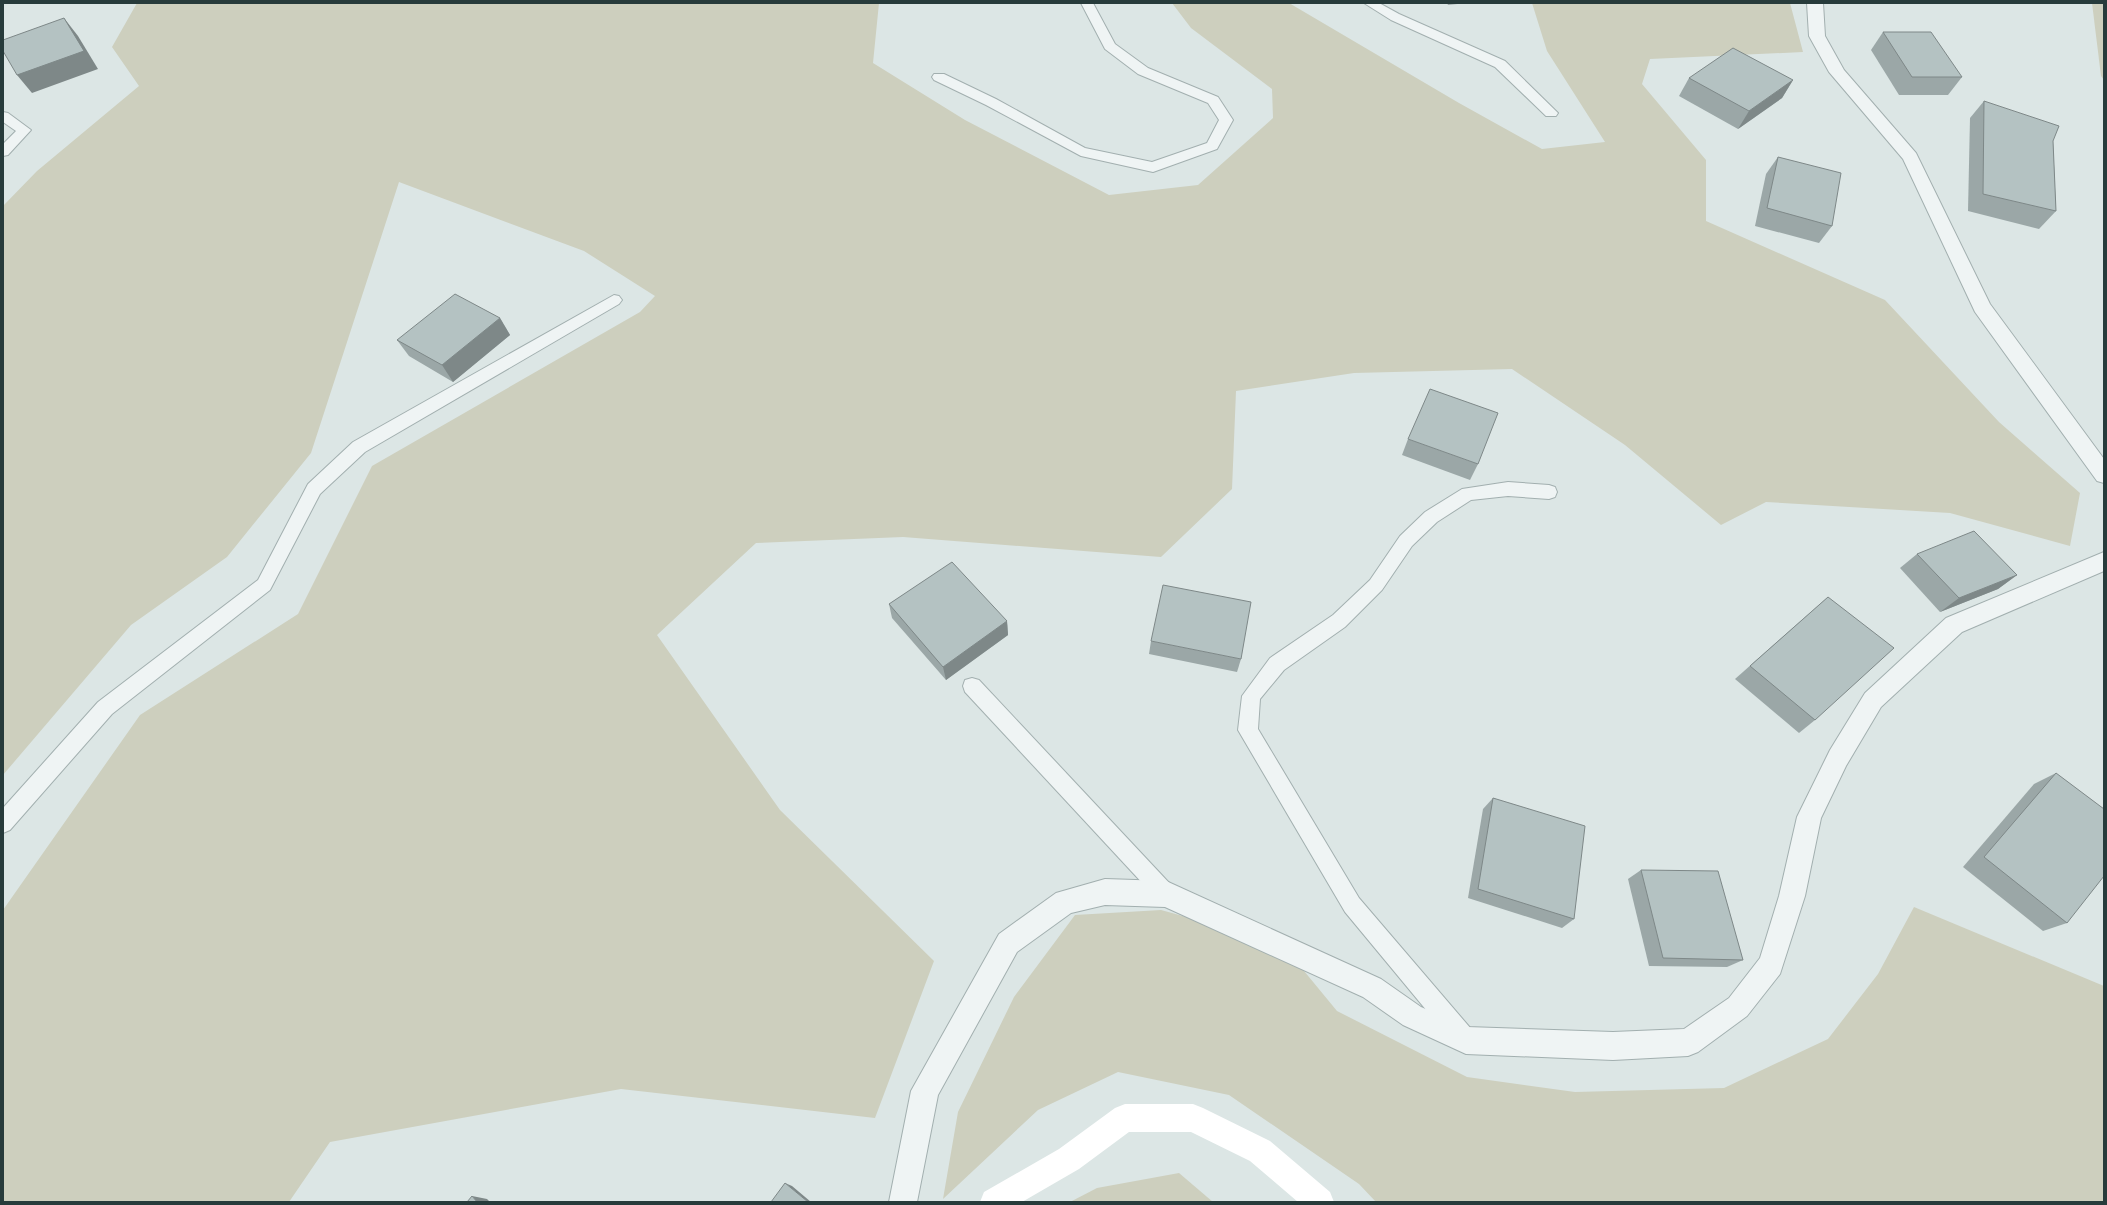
<svg xmlns="http://www.w3.org/2000/svg" width="2107" height="1205" viewBox="0 0 2107 1205" font-family="'Source Sans 3',sans-serif">
<rect width="100%" height="100%" fill="#dce6e5"/>
<g fill="#cdcfbe">
<polygon points="137,3 879,3 873,63 965,120 1109,195 1198,185 1273,118 1272,89 1191,28 1172,3 1289,3 1459,103 1542,149 1605,142 1547,51 1532,3 1790,3 1803,52 1650,59 1642,84 1706,160 1706,221 1885,300 1999,422 2080,493 2070,546 1950,513 1766,502 1721,525 1625,445 1512,369 1354,373 1236,391 1232,489 1161,557 903,537 756,543 657,635 780,810 934,961 875,1118 621,1089 330,1142 289,1202 3,1202 3,910 140,715 298,614 372,466 640,312 655,296 584,251 399,182 311,453 227,557 131,625 3,775 3,206 37,171 139,86 112,47"/>
<polygon points="2092,3 2104,3 2104,80 2101,76"/>
<polygon points="1914,907 2104,986 2104,1202 1376,1202 1359,1184 1229,1095 1118,1072 1038,1110 943,1199 958,1112 1014,997 1075,915 1161,910 1281,943 1337,1011 1467,1077 1575,1092 1724,1088 1828,1039 1878,974"/>
<polygon points="1179,1173 1213,1202 1070,1202 1097,1188"/>
</g>
<g fill="none" stroke-linecap="round" stroke-linejoin="round">
<defs>
<g id="lane">
<polygon points="1081,3 1093,3 1115,44 1148,68 1218,97 1233,120 1217,149 1153,172 1081,156 986,105 934,80 932,77 934,74 944,74 996,99 1085,148 1152,162 1207,143 1219,120 1208,103 1138,74 1105,49"/>
<polygon points="1364,3 1379,3 1399,14 1505,61 1558,113 1556,116 1546,116 1495,67 1391,20"/>
<polygon points="3,112 8,113 31,130 8,155 3,156 3,144 16,131 3,122"/>
<polygon points="614,295 619,296 622,300 619,304 365,452 320,494 270,590 112,714 10,830 3,833 3,808 98,702 258,580 308,484 353,442"/>
<polygon points="1508,482 1549,485 1555,487 1557,492 1555,497 1549,499 1508,496 1471,500 1437,522 1412,546 1382,590 1345,627 1284,670 1260,699 1258,729 1359,898 1472,1030 1475,1038 1472,1046 1464,1049 1456,1046 1345,912 1238,730 1242,696 1270,658 1333,615 1370,580 1400,536 1425,512 1462,489"/>
<polygon points="972,678 979,680 1173,887 1176,894 1173,901 1166,904 1159,901 965,692 963,686 965,680"/>
</g>
<g id="street">
<polygon points="1807,3 1823,3 1825,36 1844,70 1916,153 1990,304 2104,459 2104,483 2097,481 1975,312 1903,159 1829,72 1809,36"/>
<polygon points="2104,552 2104,571 1962,632 1881,707 1846,766 1821,818 1805,896 1780,974 1747,1016 1698,1052 1688,1056 1613,1060 1466,1054 1403,1025 1363,997 1165,907 1105,905 1071,913 1017,952 938,1095 917,1202 889,1202 911,1091 999,934 1056,893 1105,879 1166,881 1381,979 1421,1007 1467,1027 1613,1032 1684,1029 1729,998 1760,958 1779,896 1797,817 1830,750 1865,693 1946,618"/>
</g>
</defs>
<use href="#lane" stroke="#a2afaf" stroke-width="2"/>
<use href="#street" stroke="#a2afaf" stroke-width="2"/>
<use href="#lane" fill="#eff4f4" fill-rule="evenodd"/>
<use href="#street" fill="#eff4f4" fill-rule="evenodd"/>
<polygon fill="#fff" fill-rule="evenodd" points="1125,1104 1193,1104 1203,1108 1270,1141 1330,1192 1334,1202 1298,1202 1250,1161 1191,1132 1129,1132 1079,1169 1022,1202 980,1202 984,1192 1059,1149 1115,1108"/>
</g>
<g fill="#9ba7a7">
<polygon points="1447,3 1467,3 1448,5"/>
<polygon points="1883,32 1962,77 1948,95 1899,95 1871,50"/>
<polygon points="1689,78 1793,80 1782,98 1738,129 1679,96"/>
<polygon points="1984,101 2053,141 2056,211 2039,229 1968,211 1970,118"/>
<polygon points="1778,157 1832,226 1819,243 1755,226 1766,174"/>
<polygon points="500,318 510,335 453,382 409,356 397,340"/>
<polygon points="1408,439 1478,464 1470,480 1402,455"/>
<polygon points="1917,554 2017,575 1998,589 1940,612 1900,568"/>
<polygon points="1828,597 1815,720 1799,733 1735,679"/>
<polygon points="889,604 1007,621 1008,635 946,680 892,618"/>
<polygon points="1151,641 1241,659 1237,672 1149,654"/>
<polygon points="2056,773 2067,923 2043,931 1963,867 2034,784"/>
<polygon points="1493,798 1574,919 1562,928 1468,898 1483,809"/>
<polygon points="1641,870 1743,960 1727,967 1649,966 1628,879"/>
</g>
<g fill="#7e8888">
<polygon points="64,18 78,36 98,69 32,93 17,75"/>
<polygon points="1793,80 1782,98 1738,129 1749,111"/>
<polygon points="500,318 510,335 453,382 442,365"/>
<polygon points="2017,575 1998,589 1940,612 1959,598"/>
<polygon points="1007,621 1008,635 946,680 943,667"/>
<polygon points="785,1183 792,1186 811,1202 808,1202"/>
<polygon points="472,1196 487,1199 490,1202 477,1202"/>
</g>
<g fill="#b4c2c2" stroke="#7e8888">
<polygon points="64,18 84,51 17,75 3,51 3,40"/>
<polygon points="1883,32 1931,32 1962,77 1912,77"/>
<polygon points="1733,48 1793,80 1749,111 1689,78"/>
<polygon points="1984,101 2059,126 2053,141 2056,211 1983,194"/>
<polygon points="1778,157 1841,173 1832,226 1767,208"/>
<polygon points="455,294 500,318 442,365 397,340"/>
<polygon points="1430,389 1498,413 1478,464 1408,439"/>
<polygon points="1974,531 2017,575 1959,598 1917,554"/>
<polygon points="952,562 1007,621 943,667 889,604"/>
<polygon points="1163,585 1251,602 1241,659 1151,641"/>
<polygon points="1828,597 1894,648 1815,720 1750,666"/>
<polygon points="2056,773 2104,809 2104,876 2067,923 1984,857"/>
<polygon points="1493,798 1585,826 1574,919 1478,889"/>
<polygon points="1641,870 1718,871 1743,960 1663,958"/>
<polygon points="785,1183 808,1202 771,1202"/>
<polygon points="472,1196 477,1202 467,1202"/>
</g>
<rect width="2107" height="1205" fill="none" stroke="#273b3b" stroke-width="8"/>
</svg>
